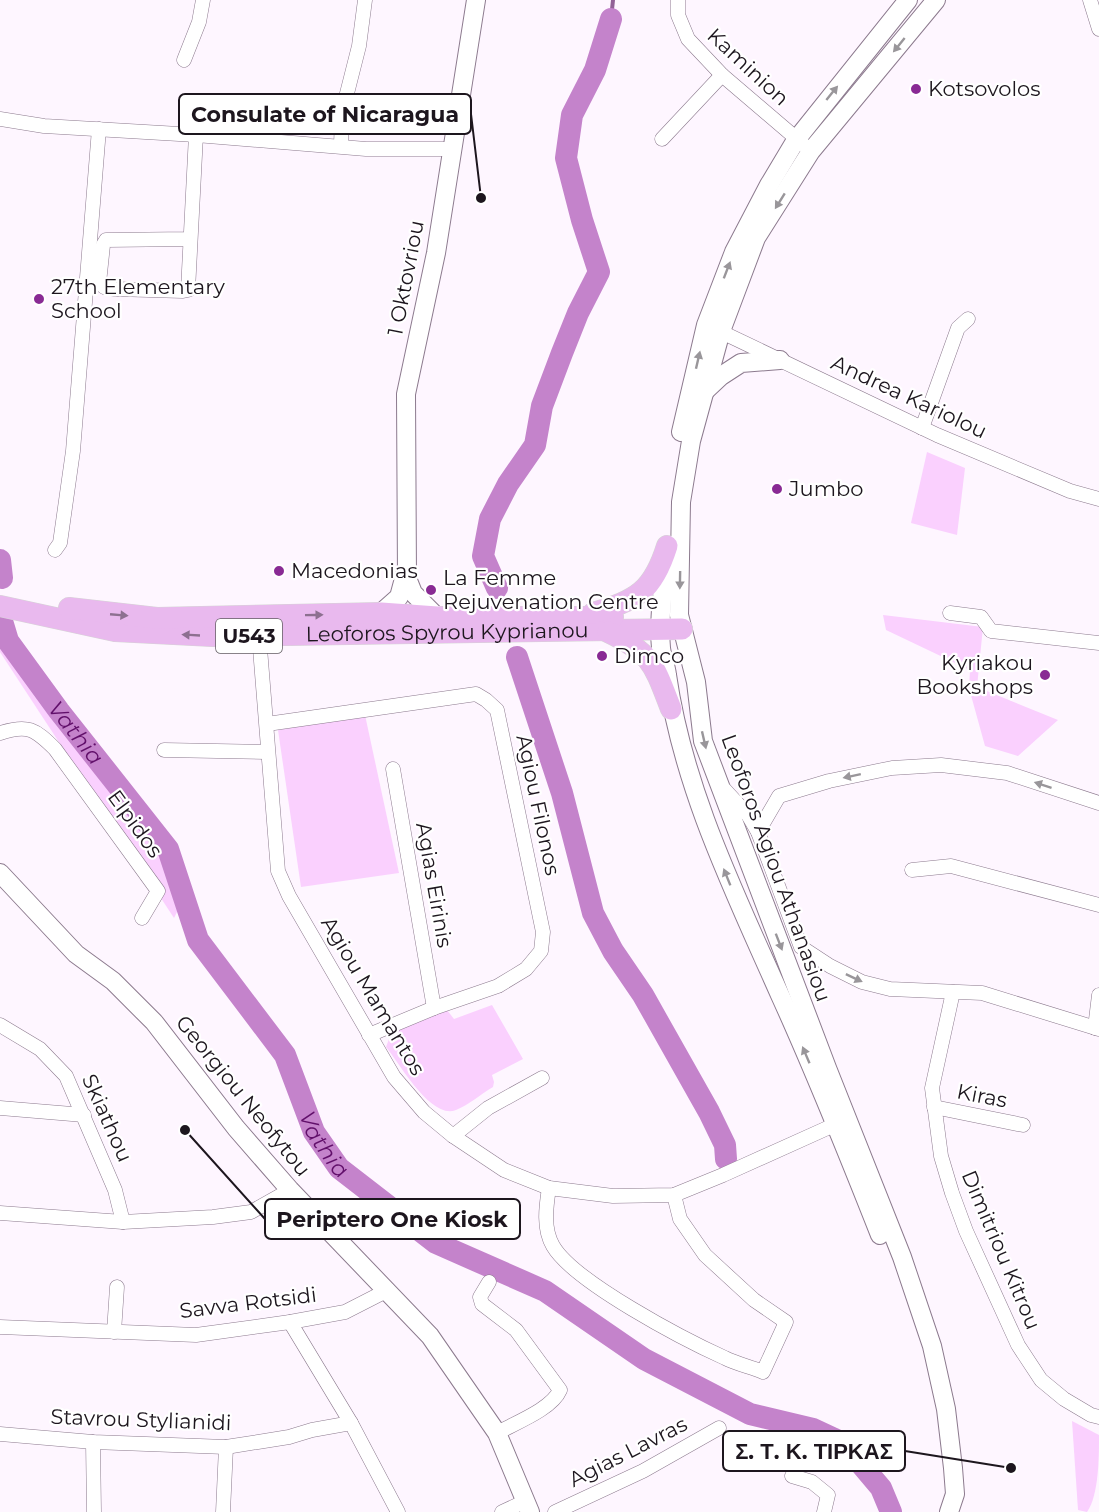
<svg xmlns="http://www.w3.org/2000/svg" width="1099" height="1512" viewBox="0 0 1099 1512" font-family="Montserrat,sans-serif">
<rect width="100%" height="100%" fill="#fef6ff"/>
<g fill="#fad0fe">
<polygon points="927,452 965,468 957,535 911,523"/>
<polygon points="883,615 983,627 977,687 1058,720 1018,756 985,746 969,688 970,670 886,630"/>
<polygon points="0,629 162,851 181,904 174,918 0,652"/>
<polygon points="365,715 399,873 301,887 278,730"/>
<path d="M492,1005L523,1059L492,1075L494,1082L493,1087C481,1094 469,1105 456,1110C431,1120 400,1064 386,1047L392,1031L447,1010L454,1019Z"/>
<path d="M1072,1421L1099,1435C1099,1456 1099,1495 1087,1512L1078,1510Z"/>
</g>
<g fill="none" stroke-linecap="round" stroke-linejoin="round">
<polyline stroke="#926297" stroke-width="4" points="611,19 613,0"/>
<g stroke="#c483cb" stroke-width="22">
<polyline points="0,560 2,578"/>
<polyline points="497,588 483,556 490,519 508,484 535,445 542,406 562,353 578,313 599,272 582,220 566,158 572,115 595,70 611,19"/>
<path id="s1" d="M2,621L8,641L59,711L168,849L198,940L285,1055L314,1132L339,1168L436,1243L545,1291L644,1359L750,1414L813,1429L843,1443L881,1488L891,1512"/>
<polyline points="517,657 562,793 593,913 613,951 643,995 709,1112 725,1145 726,1159"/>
</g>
<defs>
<g id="street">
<polyline points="678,0 678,15 688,39 722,75 811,151"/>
<polyline points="1090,0 1099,29"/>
<polyline points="184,60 199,22 203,0"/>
<polyline points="0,119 44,126 196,135 366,149 452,149"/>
<polyline points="662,139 722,75"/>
<polyline points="341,146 342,113 359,46 365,0"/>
<polyline points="189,239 106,240 103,245 99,283 104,287 115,289 183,291 188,290 196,135"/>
<polyline points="713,328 937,435 1070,491 1099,499"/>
<polyline points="922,428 958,328 968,319"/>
<polyline points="55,550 60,543 73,451 99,129"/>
<polyline points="950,613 981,617 991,631 1099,643"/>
<polyline points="259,636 278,871 289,896 394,1077 424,1112 453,1136 504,1170 549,1188 613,1196 674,1195 723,1175 843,1121"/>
<polyline points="267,724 476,694 486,700 497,710 543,932 541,951 526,969 498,986 434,1008 369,1035"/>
<path d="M0,733C28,724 35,729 55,749L158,891L142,918"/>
<polyline points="164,750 267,752"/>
<polyline points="393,769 434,1008"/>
<polyline points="725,790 748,815 758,832 801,947 830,966 862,982 890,989 982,993 1099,1029"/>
<polyline points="758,832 779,796 829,781 892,768 941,765 1007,773 1099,803"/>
<polyline points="912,870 951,866 1099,905"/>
<polyline points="953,992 932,1088 941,1156 952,1193 966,1231 1018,1345 1041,1380 1064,1399 1091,1415 1099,1417"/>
<polyline points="0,1025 40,1049 66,1076 115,1190 123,1222"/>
<polyline points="1095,1028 1099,995"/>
<polyline points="934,1107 1023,1125"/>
<polyline points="0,1108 84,1115"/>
<polyline points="453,1136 488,1108 542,1078"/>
<path d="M549,1188C546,1207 543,1229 553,1246C574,1282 685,1340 725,1358C737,1364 751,1367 763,1372L786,1322L754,1300L705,1255L680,1219L674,1195"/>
<polyline points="0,1213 123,1222 213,1217 251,1212 290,1190"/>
<path d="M489,1282L480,1297L482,1304L516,1330L560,1390C552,1409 515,1423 497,1433"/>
<polyline points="290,1322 351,1423 398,1512"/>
<polyline points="0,1327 196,1335 290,1322 345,1312 388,1290"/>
<polyline points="114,1332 117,1287"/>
<polyline points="0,1434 93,1442 226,1447 289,1437 312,1430 351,1423"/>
<polyline points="93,1442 94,1512"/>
<polyline points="792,1476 812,1482 828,1495 824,1512"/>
<polyline points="223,1512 226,1447"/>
<polyline points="502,1512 526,1501"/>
<polyline points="555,1512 643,1471 719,1428"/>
</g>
<g id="secondary">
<polyline points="936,0 811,151 756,238 721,331 691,441 681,502 679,615 696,682 703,741 827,1068 902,1257 932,1346 946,1409 953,1468 955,1494 949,1512"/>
<polyline points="705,391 721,376 741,363 780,360"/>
<polyline points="681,432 706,325 734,252 769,185 796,140 908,0"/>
<path d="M666,557C664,587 658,618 661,648C662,657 666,666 667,675C683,788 734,891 780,995C816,1074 848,1154 880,1235"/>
<polyline points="381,613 399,597 406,571"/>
<polyline points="437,617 413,593 407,578 406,394 436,253 476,0"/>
<polyline points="0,873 76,954 113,981 154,1022 236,1128 290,1190 430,1336 497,1433 530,1512"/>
</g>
<g id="primary">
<path id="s2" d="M0,606L115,631L213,636L682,629"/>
<polyline points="69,608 157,618 381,613 437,617 613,617"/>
<path d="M593,613C637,600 653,591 667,546"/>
<path d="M608,632C652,653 654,665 671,709"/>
</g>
</defs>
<use href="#street" stroke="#8c7a8e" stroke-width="15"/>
<use href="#secondary" stroke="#8c7a8e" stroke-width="20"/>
<use href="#primary" stroke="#d6d5d6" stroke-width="22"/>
<use href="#street" stroke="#fff" stroke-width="14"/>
<use href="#secondary" stroke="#fff" stroke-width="18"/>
<use href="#primary" stroke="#e9b9ee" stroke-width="21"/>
</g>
<defs><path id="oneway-solid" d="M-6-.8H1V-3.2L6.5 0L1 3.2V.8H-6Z" transform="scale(1.5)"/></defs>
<g fill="#99969a">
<use href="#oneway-solid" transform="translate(899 45) rotate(129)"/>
<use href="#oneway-solid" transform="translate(832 93) rotate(-51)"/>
<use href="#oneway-solid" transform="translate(780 201) rotate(122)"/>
<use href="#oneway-solid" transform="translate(727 270) rotate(-69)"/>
<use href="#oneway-solid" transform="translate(698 360) rotate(-77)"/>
<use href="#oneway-solid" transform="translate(680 580) rotate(91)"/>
<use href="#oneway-solid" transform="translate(704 740) rotate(77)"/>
<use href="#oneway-solid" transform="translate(852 776) rotate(168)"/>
<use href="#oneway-solid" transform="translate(1043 785) rotate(-162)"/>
<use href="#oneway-solid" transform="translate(727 877) rotate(-112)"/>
<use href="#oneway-solid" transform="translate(779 942) rotate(69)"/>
<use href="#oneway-solid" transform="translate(854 978) rotate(25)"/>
<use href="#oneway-solid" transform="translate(806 1055) rotate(-113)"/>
</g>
<g fill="#8d7090">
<use href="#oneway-solid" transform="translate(119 615) rotate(5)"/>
<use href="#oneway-solid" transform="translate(314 615) rotate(-1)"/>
<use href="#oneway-solid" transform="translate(191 635) rotate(-177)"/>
</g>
<g fill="#892a94" stroke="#fff" stroke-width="2">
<circle cx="916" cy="89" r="6"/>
<circle cx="39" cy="299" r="6"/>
<circle cx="777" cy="489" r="6"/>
<circle cx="279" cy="571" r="6"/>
<circle cx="431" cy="590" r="6"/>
<circle cx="602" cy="656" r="6"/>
<circle cx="1045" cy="675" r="6"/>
</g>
<g text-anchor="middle" stroke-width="4.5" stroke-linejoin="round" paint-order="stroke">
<rect fill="#fff" stroke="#615c62" stroke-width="1.5" x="216" y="619" width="66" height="34" rx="4.5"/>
<g font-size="20" font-weight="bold" fill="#1d161e">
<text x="249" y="643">U543</text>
</g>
<g font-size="21" fill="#1d161e" stroke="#fff">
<text transform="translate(748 67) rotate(43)" y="7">Kaminion</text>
<text transform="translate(406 278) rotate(-79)" y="7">1 Oktovriou</text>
<text transform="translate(909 397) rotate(25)" y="7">Andrea Kariolou</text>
<text dy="7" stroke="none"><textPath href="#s2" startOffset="450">Leoforos Spyrou Kyprianou</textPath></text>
<text transform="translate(538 805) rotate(78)" y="7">Agiou Filonos</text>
<text transform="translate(135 824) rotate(54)" y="7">Elpidos</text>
<text transform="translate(776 868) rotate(70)" y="7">Leoforos Agiou Athanasiou</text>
<text transform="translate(434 885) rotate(80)" y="7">Agias Eirinis</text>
<text transform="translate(373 996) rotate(59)" y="7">Agiou Mamantos</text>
<text transform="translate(243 1096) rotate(51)" y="7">Georgiou Neofytou</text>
<text transform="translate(982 1096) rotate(11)" y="7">Kiras</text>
<text transform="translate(107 1118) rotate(66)" y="7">Skiathou</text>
<text transform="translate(1001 1250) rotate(67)" y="7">Dimitriou Kitrou</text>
<text transform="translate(248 1303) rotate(-7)" y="7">Savva Rotsidi</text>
<text transform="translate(141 1420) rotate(2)" y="7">Stavrou Stylianidi</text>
<text transform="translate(628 1452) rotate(-27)" y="7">Agias Lavras</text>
</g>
<g font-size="21" fill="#1d161e" stroke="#fff" text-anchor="start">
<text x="928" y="96">Kotsovolos</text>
<text x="51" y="294">27th Elementary<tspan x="51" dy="24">School</tspan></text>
<text x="789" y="496">Jumbo</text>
<text x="291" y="578">Macedonias</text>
<text x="443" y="585">La Femme<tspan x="443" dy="24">Rejuvenation Centre</tspan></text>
<text x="614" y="663">Dimco</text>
<text x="1033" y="670" text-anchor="end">Kyriakou<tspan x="1033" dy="24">Bookshops</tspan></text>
</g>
<g font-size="22" font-style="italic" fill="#610f6a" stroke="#fff">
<text dy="8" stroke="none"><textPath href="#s1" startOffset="135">Vathia</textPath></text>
<text dy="8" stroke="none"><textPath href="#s1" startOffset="621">Vathia</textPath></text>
</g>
</g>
<path fill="none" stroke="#1d161e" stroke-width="2" d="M481 198L471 114M185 1130L265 1219M1011 1468L905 1451"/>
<g fill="#1d161e" stroke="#fff" stroke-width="2">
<circle cx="481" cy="198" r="6"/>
<circle cx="185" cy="1130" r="6"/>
<circle cx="1011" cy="1468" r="6"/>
</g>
<g fill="#fff" stroke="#1d161e" stroke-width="2">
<rect x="179" y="94" width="292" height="40" rx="6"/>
<rect x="265" y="1199" width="255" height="40" rx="6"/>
<rect x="723" y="1431" width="182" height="40" rx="6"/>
</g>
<g font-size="22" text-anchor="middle" font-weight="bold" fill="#1d161e">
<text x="325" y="122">Consulate of Nicaragua</text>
<text x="392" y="1227">Periptero One Kiosk</text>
<text x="814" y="1459">Σ. Τ. Κ. ΤΙΡΚΑΣ</text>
</g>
</svg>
